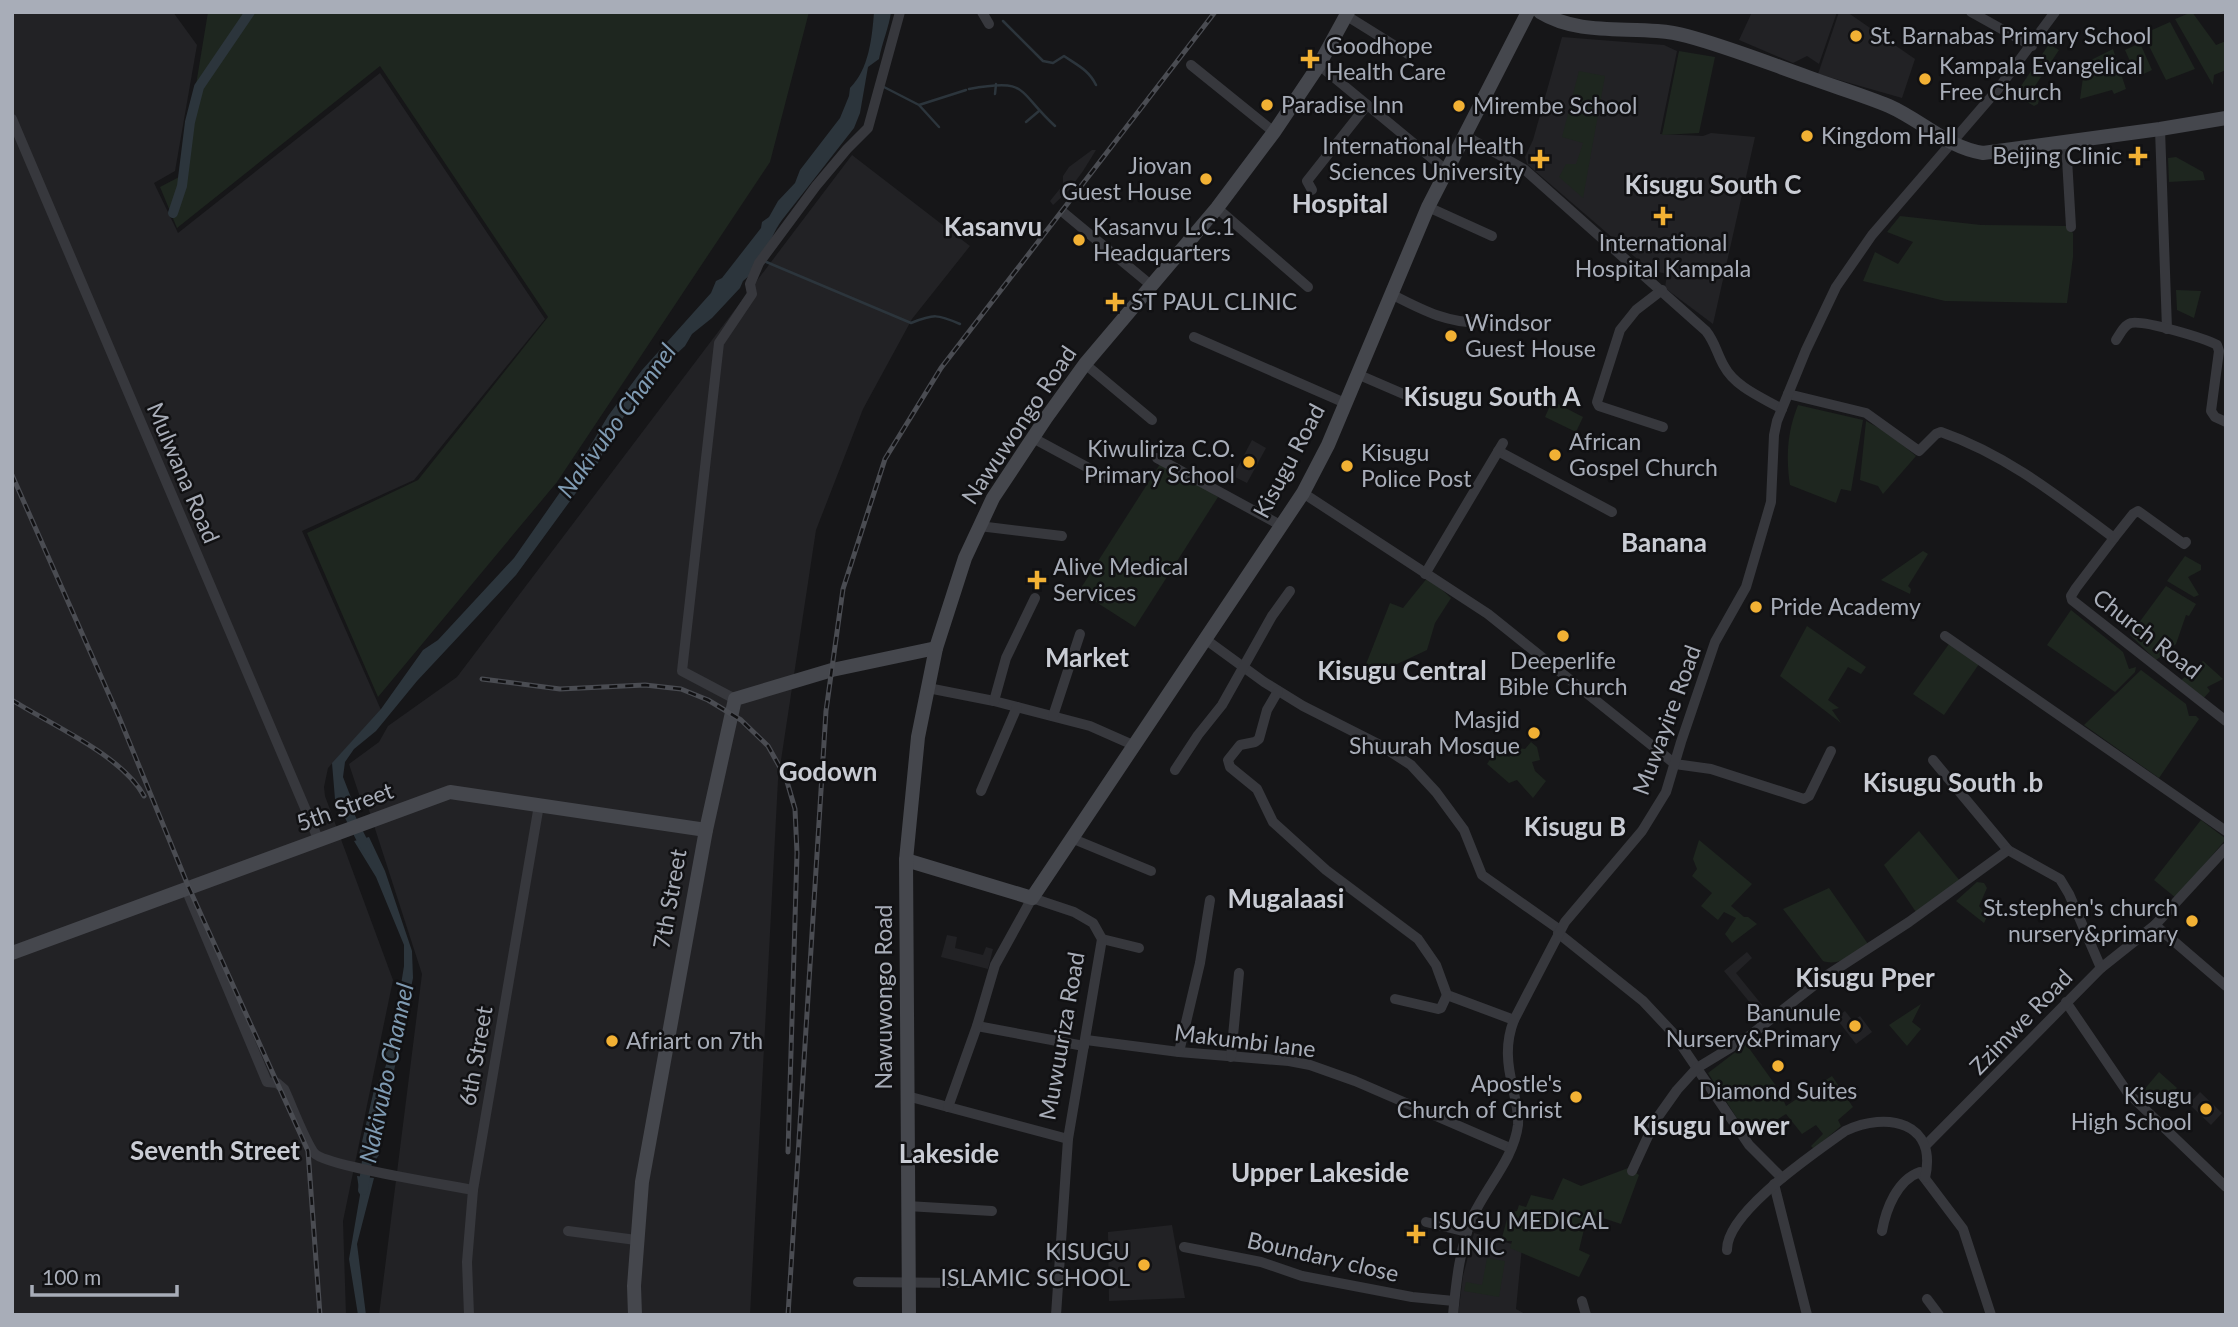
<svg xmlns="http://www.w3.org/2000/svg" width="2238" height="1327" viewBox="0 0 2238 1327" font-family="Lato,sans-serif">
<rect width="100%" height="100%" fill="#161618"/>
<g fill="#222225">
<polygon points="12,12 173,12 197,45 175,171 154,183 178,233 380,73 545,319 414,480 302,531 381,710 328,768 324,787 325,796 393,980 343,1221 346,1315 12,1315"/>
<polygon points="1752,12 1837,12 1819,64 1807,56 1793,63 1739,40"/>
<polygon points="1839,12 1847,12 1915,59 1902,98 1818,74"/>
<polygon points="1562,37 1664,45 1677,51 1660,134 1703,136 1711,133 1755,137 1713,324 1665,288 1667,274 1650,270 1527,164 1525,157 1533,140"/>
<polygon points="1092,150 1096,150 1083,171 1069,190 1053,205 1050,201 1063,185 1063,176 1069,167"/>
<polygon points="852,155 970,246 912,319 863,409 816,530 778,780 750,1315 379,1315 422,974 368,807 364,809 349,764 379,742 388,726 457,677"/>
<polygon points="1252,440 1266,448 1247,483 1233,476"/>
<polygon points="947,935 957,937 955,948 983,955 986,947 993,949 988,969 941,957"/>
<polygon points="1747,952 1752,958 1736,973 1762,1005 1756,1010 1724,971"/>
<polygon points="1845,1011 1853,1021 1860,1016 1872,1032 1856,1044 1836,1018"/>
<polygon points="2200,1092 2222,1113 2211,1125 2189,1104"/>
<polygon points="1172,1225 1185,1298 1109,1301 1108,1232"/>
<polygon points="1474,1233 1522,1247 1516,1309 1527,1315 1458,1315 1463,1276"/>
</g>
<g fill="#1e261f">
<polygon points="208,12 809,12 770,162 557,482 378,697 307,533 418,480 548,317 380,66 177,228 160,187 181,176"/>
<polygon points="2192,12 2216,45 2226,41 2226,70 2214,75 2213,85 2175,19"/>
<polygon points="2170,22 2195,69 2166,80 2143,34"/>
<polygon points="2140,43 2152,70 2137,77 2125,50"/>
<polygon points="2049,44 2059,50 2033,89 2040,95 2038,104 2034,106 2015,95"/>
<polygon points="2113,49 2126,89 2114,94 2112,90 2080,99 2085,63"/>
<polygon points="1679,51 1715,57 1699,133 1662,135"/>
<polygon points="1579,71 1605,76 1583,198 1559,177 1566,164 1576,164 1583,143 1562,137"/>
<polygon points="2176,157 2203,172 2205,180 2169,182 2168,158"/>
<polygon points="1900,216 1981,225 2066,226 2073,233 2073,257 2067,303 1945,301 1863,281 1875,252 1898,264 1913,242 1887,232"/>
<polygon points="2176,290 2201,291 2194,318 2177,310"/>
<polygon points="1552,401 1583,417 1576,432 1545,417"/>
<path d="M1798,405L1863,420L1851,491L1841,489L1836,503L1790,485C1786,456 1787,433 1798,405Z"/>
<polygon points="1866,421 1888,433 1916,456 1883,494 1878,486 1860,480"/>
<polygon points="1162,461 1218,497 1135,627 1079,591"/>
<polygon points="1923,551 1928,554 1908,586 1911,589 1910,594 1881,580"/>
<polygon points="2185,556 2201,565 2201,570 2188,577 2199,595 2194,597 2167,581"/>
<polygon points="1428,577 1451,598 1435,623 1427,650 1359,682 1390,603 1403,608"/>
<polygon points="2166,586 2196,604 2189,616 2186,615 2176,644 2168,650 2165,647 2160,651 2163,655 2156,660 2130,635"/>
<polygon points="2071,610 2123,652 2129,669 2136,667 2135,672 2115,692 2047,645"/>
<polygon points="1807,626 1866,667 1861,674 1848,667 1828,700 1839,708 1832,710 1841,723 1780,676"/>
<polygon points="1949,644 1979,664 1944,715 1913,694"/>
<polygon points="2203,661 2223,679 2207,687 2210,691 2202,700 2179,682"/>
<polygon points="2141,670 2186,704 2189,716 2196,716 2199,719 2159,778 2084,725"/>
<polygon points="1531,742 1537,747 1540,760 1532,762 1535,771 1546,781 1533,798 1517,780 1509,783 1487,764 1497,749 1509,757 1519,748 1525,749"/>
<polygon points="2201,820 2226,839 2176,898 2154,880"/>
<polygon points="1919,831 1960,881 1916,912 1884,865"/>
<polygon points="1699,840 1752,884 1731,906 1744,917 1748,917 1757,924 1732,943 1725,934 1736,918 1724,912 1718,920 1701,906 1712,893 1692,876 1697,869 1693,859"/>
<polygon points="1977,882 1984,883 1987,888 1979,906 1987,917 1984,923 1956,901"/>
<path d="M1829,888L1868,944C1854,953 1840,967 1823,961L1783,909Z"/>
<polygon points="1921,1004 1912,1022 1921,1029 1907,1046 1889,1025"/>
<polygon points="1746,1044 1779,1090 1786,1106 1832,1076 1853,1107 1838,1120 1841,1126 1814,1149 1811,1146 1823,1134 1816,1125 1802,1134 1786,1114 1749,1137 1708,1073"/>
<polygon points="2159,1072 2177,1088 2161,1107 2143,1091"/>
<polygon points="1628,1168 1639,1175 1621,1224 1588,1213 1579,1250 1590,1255 1579,1277 1510,1248 1512,1241 1501,1241 1509,1212 1517,1211 1519,1205 1526,1207 1531,1195 1553,1200 1563,1178 1581,1186"/>
<polygon points="1487,1258 1505,1261 1499,1297 1464,1291 1466,1282 1482,1285"/>
</g>
<g fill="#2c353c">
<path d="M874,12H891C889,27 882,43 879,59L868,67L860,113L854,128L782,220C774,231 771,241 765,251C758,262 754,261 750,275L743,281L740,288L712,318L692,334L685,346L656,373L653,382L625,414L612,439L604,449L600,460L516,575L417,681L376,731L354,749L345,762L343,777L357,813L342,817L335,799L332,763L381,709L423,650L438,640L514,558L577,468L608,416L642,370L711,293L716,281L722,278L761,228L762,222L769,217L778,201L795,183L800,170L840,118L849,96L850,88C869,69 872,38 874,12Z"/>
<polygon points="369,837 385,871 412,951 413,978 385,1115 377,1130 379,1155 374,1162 358,1159 374,1090 383,1075 388,1058 384,1058 395,1022 404,966 404,945 376,877 354,841"/>
<polygon points="357,1176 374,1178 357,1244 366,1315 358,1315 349,1259 360,1195"/>
</g>
<g fill="none" stroke-linecap="round" stroke-linejoin="round">
<g stroke="#2c353c" stroke-width="2.5">
<path d="M1003,21L1043,61L1053,63L1064,56C1077,65 1089,70 1096,85"/>
<polyline points="882,86 919,105 966,90"/>
<path d="M969,89C1029,78 1016,90 1055,126"/>
<polyline points="995,94 996,84"/>
<polyline points="919,105 939,127"/>
<polyline points="1026,122 1039,111"/>
<path d="M764,261L911,323C934,314 937,314 960,324"/>
</g>
<g stroke="#2c353c" stroke-width="10">
<polyline points="173,213 182,186 190,122 199,87 250,12"/>
<polyline points="344,805 367,850"/>
<polyline points="363,1190 369,1147"/>
</g>
<g stroke="#37383d" stroke-width="10">
<polyline points="982,12 989,24"/>
<polyline points="1971,12 2032,46"/>
<polyline points="1347,16 1408,54"/>
<polyline points="1191,65 1274,132"/>
<polyline points="1319,65 1446,170"/>
<polyline points="12,119 319,841"/>
<polyline points="2160,129 2167,329"/>
<path d="M1464,135L1524,169L1706,331C1715,342 1717,354 1724,366C1735,387 1763,398 1782,409"/>
<polyline points="2066,142 2071,227"/>
<polyline points="1312,190 1307,181 1367,105"/>
<polyline points="1428,207 1492,236"/>
<polyline points="1217,208 1308,287"/>
<polyline points="1064,213 1152,286"/>
<polyline points="1662,290 1636,310 1620,330 1597,402 1599,406 1663,427"/>
<path d="M1391,294C1422,310 1450,325 1486,322"/>
<polyline points="1194,337 1345,403"/>
<path d="M2116,340C2120,334 2124,325 2131,323C2144,320 2204,338 2217,345L2219,351L2211,411L2215,417L2226,422"/>
<polyline points="1085,364 1152,420"/>
<polyline points="1357,374 1408,396"/>
<path d="M1788,394L1866,413L1919,451L1936,434L1941,432C2007,455 2059,497 2114,538L2076,588L2071,596L2072,600L2226,721"/>
<polyline points="1033,438 1107,478"/>
<polyline points="1498,451 1612,512"/>
<polyline points="1157,458 1282,526"/>
<polyline points="1303,493 1488,614 1675,764 1711,769 1804,799 1809,796 1831,751"/>
<polyline points="979,526 1062,536"/>
<polyline points="2114,538 2133,514 2138,511 2184,544 2186,542"/>
<polyline points="1425,574 1503,443"/>
<polyline points="1945,636 2226,831"/>
<polyline points="1205,639 1264,682 1303,706 1380,745 1411,765 1436,792 1464,830 1482,875 1560,930"/>
<polyline points="928,688 994,701 1090,726 1133,745"/>
<polyline points="1278,691 1267,710 1259,739 1255,742 1240,745 1228,760 1230,767 1257,789 1273,822 1326,870 1418,939 1436,965 1447,995 1514,1020"/>
<polyline points="735,699 682,671 719,343 752,294 750,284 759,263 816,186 847,149 868,128 900,12"/>
<polyline points="994,701 1006,658 1035,598"/>
<polyline points="1053,716 1080,634"/>
<polyline points="1933,760 2008,850 2060,879 2069,894 2101,968"/>
<polyline points="1175,770 1198,735 1222,705 1272,616 1290,591"/>
<polyline points="981,791 1017,707"/>
<polyline points="1071,838 1151,871"/>
<path d="M186,889L267,1082L277,1083L284,1089C292,1106 304,1139 314,1153C325,1166 448,1185 473,1190"/>
<polyline points="2155,925 2226,986"/>
<polyline points="1558,933 1643,1001 1673,1033 1749,1145 1782,1178"/>
<polyline points="1102,939 1139,948"/>
<polyline points="1395,999 1438,1009 1441,1008 1447,995"/>
<polyline points="2066,1002 2128,1093 2226,1187"/>
<polyline points="977,1026 1084,1046"/>
<polyline points="1086,1040 1179,1052 1289,1061 1310,1065 1355,1081 1510,1148"/>
<polyline points="1179,1052 1200,963 1210,900"/>
<polyline points="1231,1057 1239,973"/>
<polyline points="907,1096 1068,1139"/>
<polyline points="948,1107 977,1026 995,965 1032,898 1074,912 1093,923 1102,939 1068,1139 1056,1315"/>
<polyline points="1926,1145 2101,968 2155,925 2226,848"/>
<polyline points="1632,1171 1655,1121 1677,1090 1697,1068 1748,1037 1826,976 1909,922 2008,850"/>
<polyline points="1774,1184 1807,1315"/>
<polyline points="907,1206 992,1211"/>
<polyline points="1426,1222 1467,1232"/>
<polyline points="568,1231 636,1240"/>
<path d="M1882,1231C1886,1209 1897,1180 1920,1172L1963,1229L1991,1315"/>
<polyline points="1184,1247 1261,1262 1302,1276 1412,1297 1454,1301"/>
<path d="M1727,1250C1726,1212 1815,1153 1845,1131C1887,1111 1938,1122 1925,1178"/>
<polyline points="858,1282 963,1283"/>
<polyline points="1927,1299 1939,1315"/>
<polyline points="1582,1301 1586,1315"/>
<polyline points="469,1315 467,1262 473,1190 539,805"/>
<path d="M1453,1315C1456,1283 1460,1245 1473,1216C1487,1186 1514,1158 1518,1125C1519,1112 1515,1100 1513,1088C1507,1064 1505,1043 1514,1020L1565,922L1642,831L1666,792L1681,742L1715,642L1746,587L1771,502L1774,435L1777,421L1806,350L1836,287L1872,235L1998,89L2055,12"/>
</g>
<g stroke="#45474d" stroke-width="14">
<path d="M1540,12C1584,39 1639,23 1687,36C1728,47 1768,63 1808,77C1835,87 1863,95 1889,106C1921,120 1948,148 1983,153L2160,129L2226,118"/>
<polyline points="906,860 1032,898 1303,493 1328,445 1428,207 1528,12"/>
<polyline points="12,953 450,792 706,830"/>
<polyline points="635,1315 634,1286 642,1182 706,830 735,699 832,670 936,648"/>
<polyline points="909,1315 906,860 918,737 936,648 965,558 993,498 1046,418 1085,364 1217,208 1274,132 1319,65 1348,12"/>
</g>
<defs>
<g id="rail">
<polyline points="12,475 119,717 189,888 308,1151 320,1315"/>
<polyline points="482,679 560,689 645,685 681,689 708,700 741,720 768,746 786,778 795,809 797,853 788,1152"/>
<path d="M12,700C51,725 122,755 144,796"/>
<polyline points="788,1315 826,711 843,589 885,459 941,368 1215,12"/>
</g>
</defs>
<use href="#rail" stroke="#4a4c52" stroke-width="5"/>
<use href="#rail" stroke="#111113" stroke-width="2.5" stroke-dasharray="8" stroke-linecap="butt"/>
</g>
<g fill="#f2b134" stroke="#111113" stroke-width="2.5">
<circle cx="1856" cy="36" r="7"/>
<path d="M1306.5 48.5h7v7h7v7h-7v7h-7v-7h-7v-7h7z"/>
<circle cx="1925" cy="79" r="7"/>
<circle cx="1267" cy="105" r="7"/>
<circle cx="1459" cy="106" r="7"/>
<circle cx="1807" cy="136" r="7"/>
<path d="M2134.5 145.5h7v7h7v7h-7v7h-7v-7h-7v-7h7z"/>
<path d="M1536.5 148.5h7v7h7v7h-7v7h-7v-7h-7v-7h7z"/>
<circle cx="1206" cy="179" r="7"/>
<path d="M1659.5 205.5h7v7h7v7h-7v7h-7v-7h-7v-7h7z"/>
<circle cx="1079" cy="240" r="7"/>
<path d="M1111.5 291.5h7v7h7v7h-7v7h-7v-7h-7v-7h7z"/>
<circle cx="1451" cy="336" r="7"/>
<circle cx="1555" cy="455" r="7"/>
<circle cx="1249" cy="462" r="7"/>
<circle cx="1347" cy="466" r="7"/>
<path d="M1033.5 569.5h7v7h7v7h-7v7h-7v-7h-7v-7h7z"/>
<circle cx="1756" cy="607" r="7"/>
<circle cx="1563" cy="636" r="7"/>
<circle cx="1534" cy="733" r="7"/>
<circle cx="2192" cy="921" r="7"/>
<circle cx="1855" cy="1026" r="7"/>
<circle cx="612" cy="1041" r="7"/>
<circle cx="1778" cy="1066" r="7"/>
<circle cx="1576" cy="1097" r="7"/>
<circle cx="2206" cy="1109" r="7"/>
<path d="M1412.5 1223.5h7v7h7v7h-7v7h-7v-7h-7v-7h7z"/>
<circle cx="1144" cy="1265" r="7"/>
</g>
<g text-anchor="middle" stroke-width="5" stroke-linejoin="round" paint-order="stroke">
<g font-size="23" fill="#a8adb8" stroke="#111113" text-anchor="start">
<text x="1870" y="44">St. Barnabas Primary School</text>
<text x="1326" y="54">Goodhope<tspan x="1326" dy="26">Health Care</tspan></text>
<text x="1939" y="74">Kampala Evangelical<tspan x="1939" dy="26">Free Church</tspan></text>
<text x="1281" y="113">Paradise Inn</text>
<text x="1473" y="114">Mirembe School</text>
<text x="1821" y="144">Kingdom Hall</text>
<text x="1524" y="154" text-anchor="end">International Health<tspan x="1524" dy="26">Sciences University</tspan></text>
<text x="2122" y="164" text-anchor="end">Beijing Clinic</text>
<text x="1192" y="174" text-anchor="end">Jiovan<tspan x="1192" dy="26">Guest House</tspan></text>
<text x="1093" y="235">Kasanvu L.C.1<tspan x="1093" dy="26">Headquarters</tspan></text>
<text x="1663" y="251" text-anchor="middle">International<tspan x="1663" dy="26">Hospital Kampala</tspan></text>
<text x="1131" y="310">ST PAUL CLINIC</text>
<text x="1465" y="331">Windsor<tspan x="1465" dy="26">Guest House</tspan></text>
<text x="1569" y="450">African<tspan x="1569" dy="26">Gospel Church</tspan></text>
<text x="1235" y="457" text-anchor="end">Kiwuliriza C.O.<tspan x="1235" dy="26">Primary School</tspan></text>
<text x="1361" y="461">Kisugu<tspan x="1361" dy="26">Police Post</tspan></text>
<text x="1053" y="575">Alive Medical<tspan x="1053" dy="26">Services</tspan></text>
<text x="1770" y="615">Pride Academy</text>
<text x="1563" y="669" text-anchor="middle">Deeperlife<tspan x="1563" dy="26">Bible Church</tspan></text>
<text x="1520" y="728" text-anchor="end">Masjid<tspan x="1520" dy="26">Shuurah Mosque</tspan></text>
<text x="2178" y="916" text-anchor="end">St.stephen's church<tspan x="2178" dy="26">nursery&amp;primary</tspan></text>
<text x="1841" y="1021" text-anchor="end">Banunule<tspan x="1841" dy="26">Nursery&amp;Primary</tspan></text>
<text x="626" y="1049">Afriart on 7th</text>
<text x="1562" y="1092" text-anchor="end">Apostle's<tspan x="1562" dy="26">Church of Christ</tspan></text>
<text x="1778" y="1099" text-anchor="middle">Diamond Suites</text>
<text x="2192" y="1104" text-anchor="end">Kisugu<tspan x="2192" dy="26">High School</tspan></text>
<text x="1432" y="1229">ISUGU MEDICAL<tspan x="1432" dy="26">CLINIC</tspan></text>
<text x="1130" y="1260" text-anchor="end">KISUGU<tspan x="1130" dy="26">ISLAMIC SCHOOL</tspan></text>
</g>
<g font-size="23" fill="#a8adb8" stroke="#111113">
<text transform="translate(1019 425) rotate(-56)" y="8">Nawuwongo Road</text>
<text transform="translate(1289 461) rotate(-62)" y="8">Kisugu Road</text>
<text transform="translate(183 473) rotate(67)" y="8">Mulwana Road</text>
<text transform="translate(2147 634) rotate(38)" y="8">Church Road</text>
<text transform="translate(1667 720) rotate(-70)" y="8">Muwayire Road</text>
<text transform="translate(345 807) rotate(-20)" y="8">5th Street</text>
<text transform="translate(670 899) rotate(-80)" y="8">7th Street</text>
<text transform="translate(884 997) rotate(-90)" y="8">Nawuwongo Road</text>
<text transform="translate(2021 1022) rotate(-46)" y="8">Zzimwe Road</text>
<text transform="translate(1062 1036) rotate(-80)" y="8">Muwuuriza Road</text>
<text transform="translate(1245 1041) rotate(7)" y="8">Makumbi lane</text>
<text transform="translate(476 1056) rotate(-80)" y="8">6th Street</text>
<text transform="translate(1323 1257) rotate(13)" y="8">Boundary close</text>
</g>
<g font-size="24" font-style="italic" fill="#7f9bb3" stroke="#111113">
<text transform="translate(617 421) rotate(-54)" y="8">Nakivubo Channel</text>
<text transform="translate(387 1073) rotate(-78)" y="8">Nakivubo Channel</text>
</g>
<g font-size="26" font-weight="bold" fill="#c9ccd4" stroke="#111113">
<text x="1713" y="194">Kisugu South C</text>
<text x="1340" y="213">Hospital</text>
<text x="993" y="236">Kasanvu</text>
<text x="1492" y="406">Kisugu South A</text>
<text x="1664" y="552">Banana</text>
<text x="1087" y="667">Market</text>
<text x="1402" y="680">Kisugu Central</text>
<text x="828" y="781">Godown</text>
<text x="1953" y="792">Kisugu South .b</text>
<text x="1575" y="836">Kisugu B</text>
<text x="1286" y="908">Mugalaasi</text>
<text x="1865" y="987">Kisugu Pper</text>
<text x="1711" y="1135">Kisugu Lower</text>
<text x="215" y="1160">Seventh Street</text>
<text x="949" y="1163">Lakeside</text>
<text x="1320" y="1182">Upper Lakeside</text>
</g>
</g>
<rect width="2238" height="1327" fill="none" stroke="#a8adb8" stroke-width="28"/>
<path d="M32 1285v10h145v-10" fill="none" stroke="#a8adb8" stroke-width="3.5"/>
<text x="42" y="1285" font-size="21" fill="#a8adb8" stroke="#111113" stroke-width="5" paint-order="stroke">100 m</text>
</svg>
